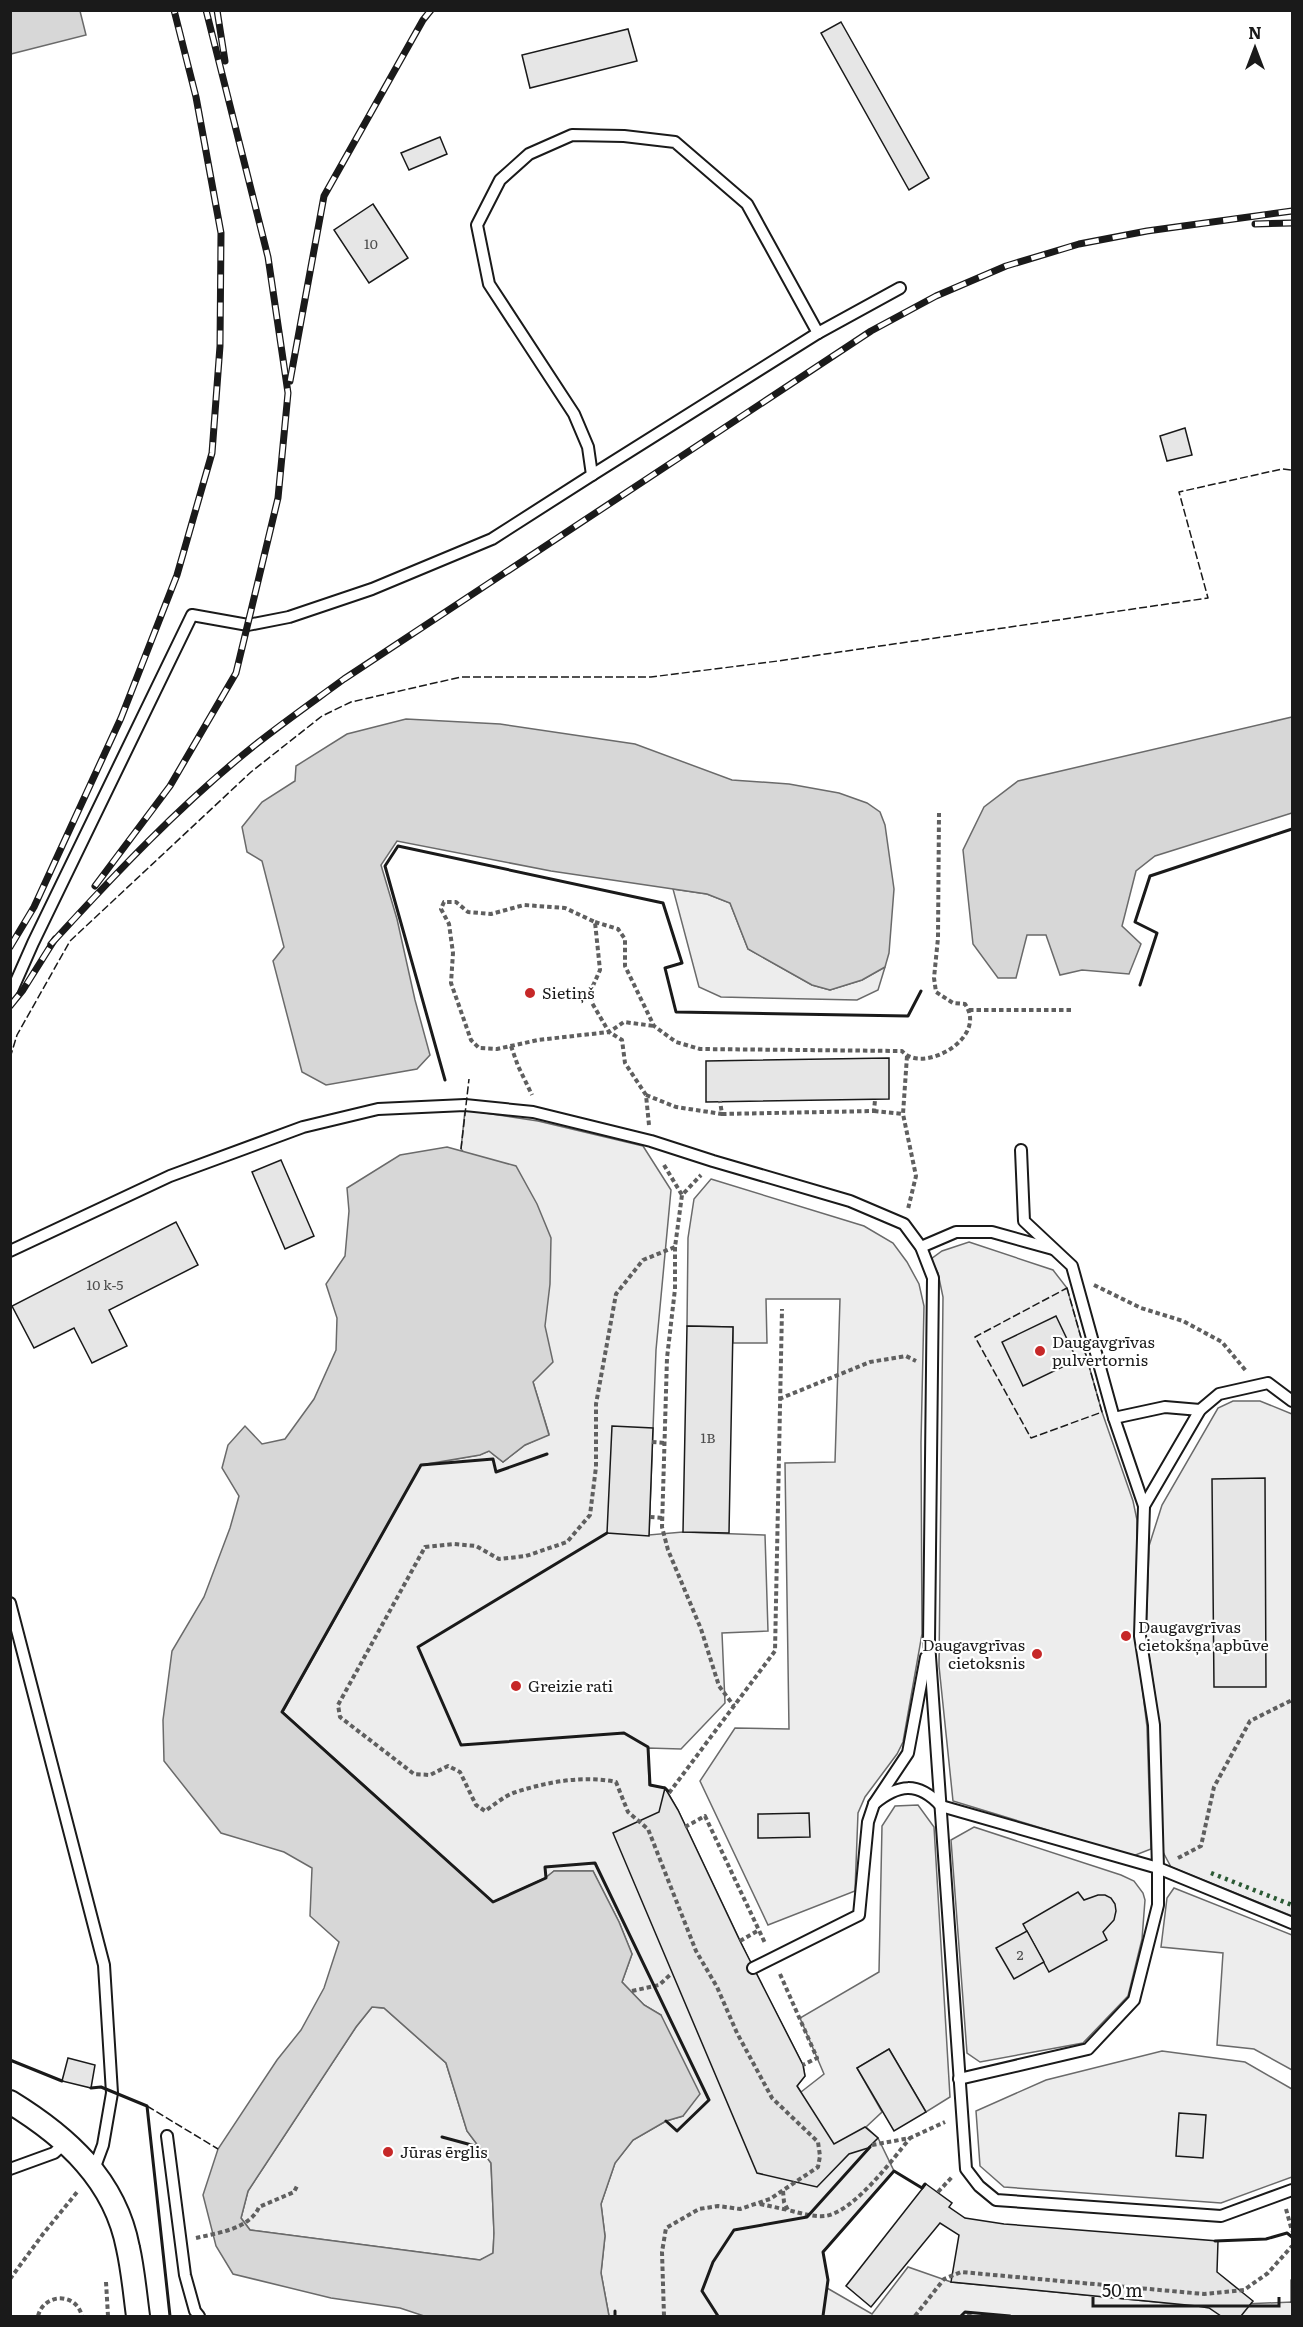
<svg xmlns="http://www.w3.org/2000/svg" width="1303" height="2327" viewBox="0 0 1303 2327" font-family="Literata,serif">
<rect width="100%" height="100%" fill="#fff"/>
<g fill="#ededed" stroke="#6a6a6a" stroke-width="1.5">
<polygon points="673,889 707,894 730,903 748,949 812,985 830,990 862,980 885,967 878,990 857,1000 721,997 699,987"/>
<polygon points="465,1110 538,1121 643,1146 671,1190 656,1350 649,1535 683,1532 765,1535 768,1631 722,1633 725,1703 681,1749 648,1748 649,1785 665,1788 678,1810 753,1968 803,2065 805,2076 797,2086 801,2092 824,2074 800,2018 879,1972 882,1826 895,1806 918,1805 934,1827 950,2097 926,2112 889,2049 857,2068 882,2112 866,2127 878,2138 894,2171 823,2252 828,2280 827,2288 872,2314 908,2267 951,2282 1197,2306 1292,2302 1292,2316 973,2316 967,2313 969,2316 609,2316 601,2273 605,2236 601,2204 615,2163 633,2140 666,2121 683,2116 661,2015 644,2005 622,1982 632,1954 619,1922 593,1871 554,1871 546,1878 493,1902 282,1712 421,1465 479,1455 489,1451 503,1462 525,1445 549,1434 533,1382 478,1170 461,1149"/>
<polygon points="711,1179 864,1226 893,1243 907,1262 919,1284 924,1306 921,1443 922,1634 903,1742 897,1754 865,1797 858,1813 855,1891 768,1925 700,1781 735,1728 789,1729 785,1463 835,1462 840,1299 766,1299 767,1343 733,1343 733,1327 687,1326 688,1238 694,1199"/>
<polygon points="969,1242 1053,1270 1067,1288 1102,1412 1133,1501 1137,1520 1136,1637 1147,1727 1151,1849 1133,1856 953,1801 939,1666 943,1297 938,1273 931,1259 942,1251"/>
<polygon points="1233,1401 1260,1401 1292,1414 1292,1916 1171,1867 1163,1852 1159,1722 1146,1635 1149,1546 1162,1505 1218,1408"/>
<polygon points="974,1827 1121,1875 1134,1881 1143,1893 1145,1900 1142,1939 1128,1996 1083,2043 980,2062 967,2053 951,1840"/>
<polygon points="1174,1888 1292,1935 1292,2070 1254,2049 1217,2045 1223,1953 1161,1947 1167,1898"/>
<polygon points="372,2007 384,2008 446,2063 467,2131 491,2163 494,2233 493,2254 480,2260 250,2230 241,2218 248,2191 356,2027"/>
<polygon points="1162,2051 1245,2062 1292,2089 1292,2177 1221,2203 1004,2187 980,2166 976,2111 1046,2080"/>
</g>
<g fill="#d7d7d7" stroke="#6a6a6a" stroke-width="1.5" fill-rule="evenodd">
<polygon points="11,10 80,11 86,35 11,54"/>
<polygon points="1292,717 1292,813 1155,856 1136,871 1122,926 1141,944 1129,974 1082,970 1060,975 1046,935 1027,935 1016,978 998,978 973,944 963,850 984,807 1018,781"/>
<polygon points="406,719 500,724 635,744 732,780 789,784 839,793 867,803 880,812 885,825 894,889 889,953 885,967 862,980 830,990 812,985 748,949 730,903 707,894 551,871 397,841 381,865 397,919 415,1000 430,1055 417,1069 326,1085 302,1072 273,961 284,947 262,861 247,852 242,827 262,802 295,781 296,766 347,734"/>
<path d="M447,1147L516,1166L537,1204L551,1238L550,1284L545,1326L553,1362L533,1382L549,1435L525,1445L503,1462L489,1451L480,1455L421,1465L283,1712L493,1902L545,1878L554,1871H593L619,1922L632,1954L622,1982L644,2005L661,2015L700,2094L683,2116L666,2121L633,2140L615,2163L601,2204L605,2236L601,2273L609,2316H424L400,2308L331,2298L233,2274L216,2246L203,2195L218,2149L277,2060L301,2030L324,1988L339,1942L310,1916L312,1868L284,1852L221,1833L164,1761L163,1720L172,1651L204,1597L230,1528L239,1496L222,1468L228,1445L245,1426L262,1444L285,1439L314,1399L336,1350L337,1318L326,1284L345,1256L349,1211L347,1188L400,1155ZM372,2007L384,2008L446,2063L467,2131L491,2163L494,2233L493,2253L480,2260L250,2230L241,2218L248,2191L356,2027Z"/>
</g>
<g fill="#e6e6e6" stroke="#1a1a1a" stroke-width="1.5">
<polygon points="841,22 929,178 909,190 821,33"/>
<polygon points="628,29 637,61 530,88 522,55"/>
<polygon points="440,137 447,154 409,170 401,153"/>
<polygon points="373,204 408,258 369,283 334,230"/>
<polygon points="1185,428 1192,455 1167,461 1160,436"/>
<polygon points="889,1058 889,1099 706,1102 706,1061"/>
<polygon points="281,1160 314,1236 285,1249 252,1172"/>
<polygon points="176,1222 198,1265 109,1310 127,1346 92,1363 74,1328 34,1348 12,1306"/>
<polygon points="1056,1316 1077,1360 1023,1386 1002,1342"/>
<polygon points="687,1326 733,1327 729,1533 683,1532"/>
<polygon points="612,1426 653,1428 649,1536 607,1533"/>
<polygon points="1265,1478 1266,1687 1214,1687 1212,1479"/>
<polygon points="665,1788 678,1810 740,1941 803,2065 805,2076 797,2086 834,2144 865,2127 878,2138 868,2148 849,2154 817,2187 757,2173 613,1833 659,1812"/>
<polygon points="809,1813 810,1837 758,1838 758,1814"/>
<polygon points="1078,1892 1084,1900 1098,1895 1105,1895 1111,1898 1115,1904 1116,1911 1114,1920 1103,1932 1107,1940 1049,1972 1023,1924"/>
<polygon points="1027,1931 1044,1962 1014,1979 996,1948"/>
<polygon points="889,2049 926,2112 894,2131 857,2068"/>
<polygon points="68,2058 95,2065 91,2088 62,2081"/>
<polygon points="1179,2113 1206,2115 1203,2158 1176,2156"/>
<polygon points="926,2184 952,2203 949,2207 965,2218 1004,2224 1218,2241 1217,2272 1253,2301 1241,2316 1221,2316 1209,2308 1197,2306 951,2282 959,2235 940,2223 871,2307 846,2286"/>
</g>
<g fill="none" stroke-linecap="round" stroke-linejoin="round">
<defs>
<g id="lane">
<polyline points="592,475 818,333 900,288"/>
<polyline points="10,995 33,943 192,615 248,625 289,617 372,589 492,539 592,475 588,447 574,414 489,284 477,225 500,180 529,154 572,135 624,136 675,142 747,204 818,333"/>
<polyline points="1021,1150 1024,1221 1072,1266 1114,1418 1144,1506 1140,1636 1154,1725 1158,1868 1292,1923"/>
<polyline points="921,1247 956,1232 992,1232 1053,1249"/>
<polyline points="10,1251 170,1176 303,1127 378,1109 465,1105 533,1112 651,1141 713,1161 850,1201 904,1224 921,1247 933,1278 929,1642 966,2169 979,2186 996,2200 1221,2216 1292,2190"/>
<polyline points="1114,1418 1165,1407 1200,1410"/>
<polyline points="1144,1506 1200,1410 1219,1394 1268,1383 1292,1401"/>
<polyline points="10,1603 104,1965 112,2093 103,2145 93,2172"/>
<path d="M874,1804C898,1784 918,1781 941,1806L1158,1868V1905L1134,2000L1088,2049L959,2079"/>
<polyline points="753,1968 859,1915 868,1822 874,1804 908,1753 926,1657"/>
<polyline points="167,2136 185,2275 195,2311 199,2316"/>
<polyline points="10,2169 54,2153 66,2142"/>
</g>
<path id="street" d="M10,2102C67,2137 115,2180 128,2248C133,2270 135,2294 138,2316"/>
</defs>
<use href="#lane" stroke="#1a1a1a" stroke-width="14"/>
<use href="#street" stroke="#1a1a1a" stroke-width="26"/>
<g stroke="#5f5f5f" stroke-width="4" stroke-dasharray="4.5 3" stroke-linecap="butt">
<path d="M595,922L618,929L625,939V966L654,1026L676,1042L700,1049L902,1051C922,1075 989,1038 965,1004L953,1003L936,992L934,978L938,938L939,813"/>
<polyline points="969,1010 1073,1010"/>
<polyline points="511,1046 518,1066 532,1095"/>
<polyline points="907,1056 903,1114 916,1176 908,1209"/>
<polyline points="646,1095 676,1107 722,1114 720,1101"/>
<polyline points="874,1111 903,1114"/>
<polyline points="722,1114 874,1111 875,1100"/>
<polyline points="649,1125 646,1095 625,1063 622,1040 609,1032 592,1003 592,988 600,970 595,922 565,908 524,905 491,914 468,912 456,902 444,902 441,909 449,924 453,953 451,983 471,1040 479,1048 497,1049 538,1040 609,1032 624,1022 654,1026"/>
<polyline points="664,1165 682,1195"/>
<polyline points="675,1247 675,1289 667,1358 662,1527 668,1550 701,1629 719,1686 734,1706"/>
<polyline points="1094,1285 1141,1308 1183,1321 1222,1342 1246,1371"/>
<polyline points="779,1399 870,1362 906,1356 916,1361"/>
<polyline points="652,1442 665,1443"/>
<polyline points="650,1517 663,1518"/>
<polyline points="669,1793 775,1651 782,1309"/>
<polyline points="685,1827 705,1816 765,1943"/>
<polyline points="1178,1858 1201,1846 1214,1787 1250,1721 1292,1700"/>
<polyline points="740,1941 759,1930"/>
<polyline points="780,1974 817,2058 803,2065"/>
<polyline points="632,1991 659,1985 670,1975"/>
<polyline points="872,2145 910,2138 945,2122"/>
<path d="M783,2191L784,2202L788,2210C800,2213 813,2217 825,2216C854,2212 893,2159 910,2138"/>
<polyline points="938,2192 952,2177"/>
<polyline points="760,2204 788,2210"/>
<polyline points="1286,2209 1292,2231"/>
<path d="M196,2238C217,2233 250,2229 259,2207L294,2192L298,2184"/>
<polyline points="10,2279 43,2234 78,2191"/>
<polyline points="106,2282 108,2316"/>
<path d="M38,2316C44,2293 76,2292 82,2316"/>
<path d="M664,2316L662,2252L666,2228L699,2209L718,2206L740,2209L770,2199L818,2167L820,2156L818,2142L772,2098L737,2033L717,1987L696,1951L648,1829L628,1812L616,1782C583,1775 546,1782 513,1793C503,1797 494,1805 485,1811L476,1805L460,1772L448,1766L430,1775L414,1774L340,1717L338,1705L425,1547L454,1544L476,1546L499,1559L526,1556L567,1542L590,1515L596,1467V1404L616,1294L643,1260L675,1247L682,1195L701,1175"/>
<polyline points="915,2316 944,2279 961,2272 1204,2294 1244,2290 1268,2273 1292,2246"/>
</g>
<use href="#lane" stroke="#fff" stroke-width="10"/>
<use href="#street" stroke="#fff" stroke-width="22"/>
<defs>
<g id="rail">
<polyline points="217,10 225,61"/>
<polyline points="1255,224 1292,223"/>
<polyline points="290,381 324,196 423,20 431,10"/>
<polyline points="95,886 170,786 236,673 278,498 288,393 268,257 206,10"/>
<path d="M51,944C115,874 181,804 255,745C284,722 314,701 344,679L871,331L936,296L1006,266L1079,244L1147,231L1292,211"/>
<polyline points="10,947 34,907 121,718 177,575 212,453 220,346 221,233 196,97 174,10"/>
<polyline points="10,1006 23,990 55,939"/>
</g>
</defs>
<use href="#rail" stroke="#1a1a1a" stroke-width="7"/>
<use href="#rail" stroke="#fff" stroke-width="4.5" stroke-dasharray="14" stroke-linecap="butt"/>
<polyline stroke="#2b5a34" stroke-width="4.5" stroke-dasharray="3 4.5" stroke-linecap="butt" points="1211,1873 1292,1905"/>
<g stroke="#1a1a1a" stroke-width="1.5" stroke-dasharray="8 3" stroke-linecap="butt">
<polyline points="10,1058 17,1035 70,941 251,772 322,716 351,702 461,677 651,677 778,661 1208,598 1179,492 1282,469 1292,470"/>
<polyline points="461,1149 469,1079"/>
<polygon points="1067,1288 1102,1412 1031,1438 975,1337"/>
<polyline points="147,2106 218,2149"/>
</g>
<g stroke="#1a1a1a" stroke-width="3">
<polyline points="1140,985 1157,933 1135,922 1150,876 1292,829"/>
<polyline points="445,1080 385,866 398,846 663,903 682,963 665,968 676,1012 908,1016 921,991"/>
<polyline points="547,1454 496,1472 493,1459 421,1465 282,1712 493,1902 546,1878 545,1867 595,1863 709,2100 677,2131 666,2121"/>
<polyline points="607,1533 418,1647 461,1745 624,1733 648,1747 650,1785 665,1788 668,1791"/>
<polyline points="10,2060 62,2081"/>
<polyline points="91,2088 101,2087 147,2106 170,2316"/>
<polyline points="442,2137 479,2147"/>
<polyline points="1215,2241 1266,2239 1287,2233 1292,2237"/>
<polyline points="1292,2280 1292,2302"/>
<polyline points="615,2311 615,2316"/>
<polyline points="718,2316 702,2291 713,2262 734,2230 807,2217 870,2147"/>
<polyline points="823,2316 828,2280 823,2252 894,2171 922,2188 925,2184"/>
<polyline points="961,2316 965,2312 1010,2316"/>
</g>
</g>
<g fill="#c62828" stroke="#fff" stroke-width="2">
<circle cx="530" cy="993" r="6"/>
<circle cx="1040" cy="1351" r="6"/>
<circle cx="1126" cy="1636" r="6"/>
<circle cx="1037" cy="1654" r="6"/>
<circle cx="516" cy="1686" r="6"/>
<circle cx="388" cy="2152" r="6"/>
</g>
<g text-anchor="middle" stroke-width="4.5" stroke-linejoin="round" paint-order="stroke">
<g font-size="14" fill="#4d4d4d">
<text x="371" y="249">10</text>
<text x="105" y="1290">10 k-5</text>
<text x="708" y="1443">1B</text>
<text x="1020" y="1960">2</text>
</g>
<g font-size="16" fill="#1a1a1a" stroke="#fff" text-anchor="start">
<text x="542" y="999">Sietiņš</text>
<text x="1052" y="1348">Daugavgrīvas<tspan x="1052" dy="18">pulvertornis</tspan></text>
<text x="1138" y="1633">Daugavgrīvas<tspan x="1138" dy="18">cietokšņa apbūve</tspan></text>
<text x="1025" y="1651" text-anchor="end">Daugavgrīvas<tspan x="1025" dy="18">cietoksnis</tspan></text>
<text x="528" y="1692">Greizie rati</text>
<text x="400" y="2158">Jūras ērglis</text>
</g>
</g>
<rect width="1303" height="2327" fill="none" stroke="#1a1a1a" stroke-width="24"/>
<g transform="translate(1255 48)" stroke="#ffffff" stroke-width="4.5" paint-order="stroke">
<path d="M0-4.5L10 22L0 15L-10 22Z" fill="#1a1a1a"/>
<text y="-9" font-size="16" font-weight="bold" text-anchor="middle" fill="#1a1a1a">N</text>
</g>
<path d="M1093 2297v9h186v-9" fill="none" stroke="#1a1a1a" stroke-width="3"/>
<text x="1102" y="2297" font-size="18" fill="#1a1a1a" stroke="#ffffff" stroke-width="4.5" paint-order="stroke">50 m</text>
</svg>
